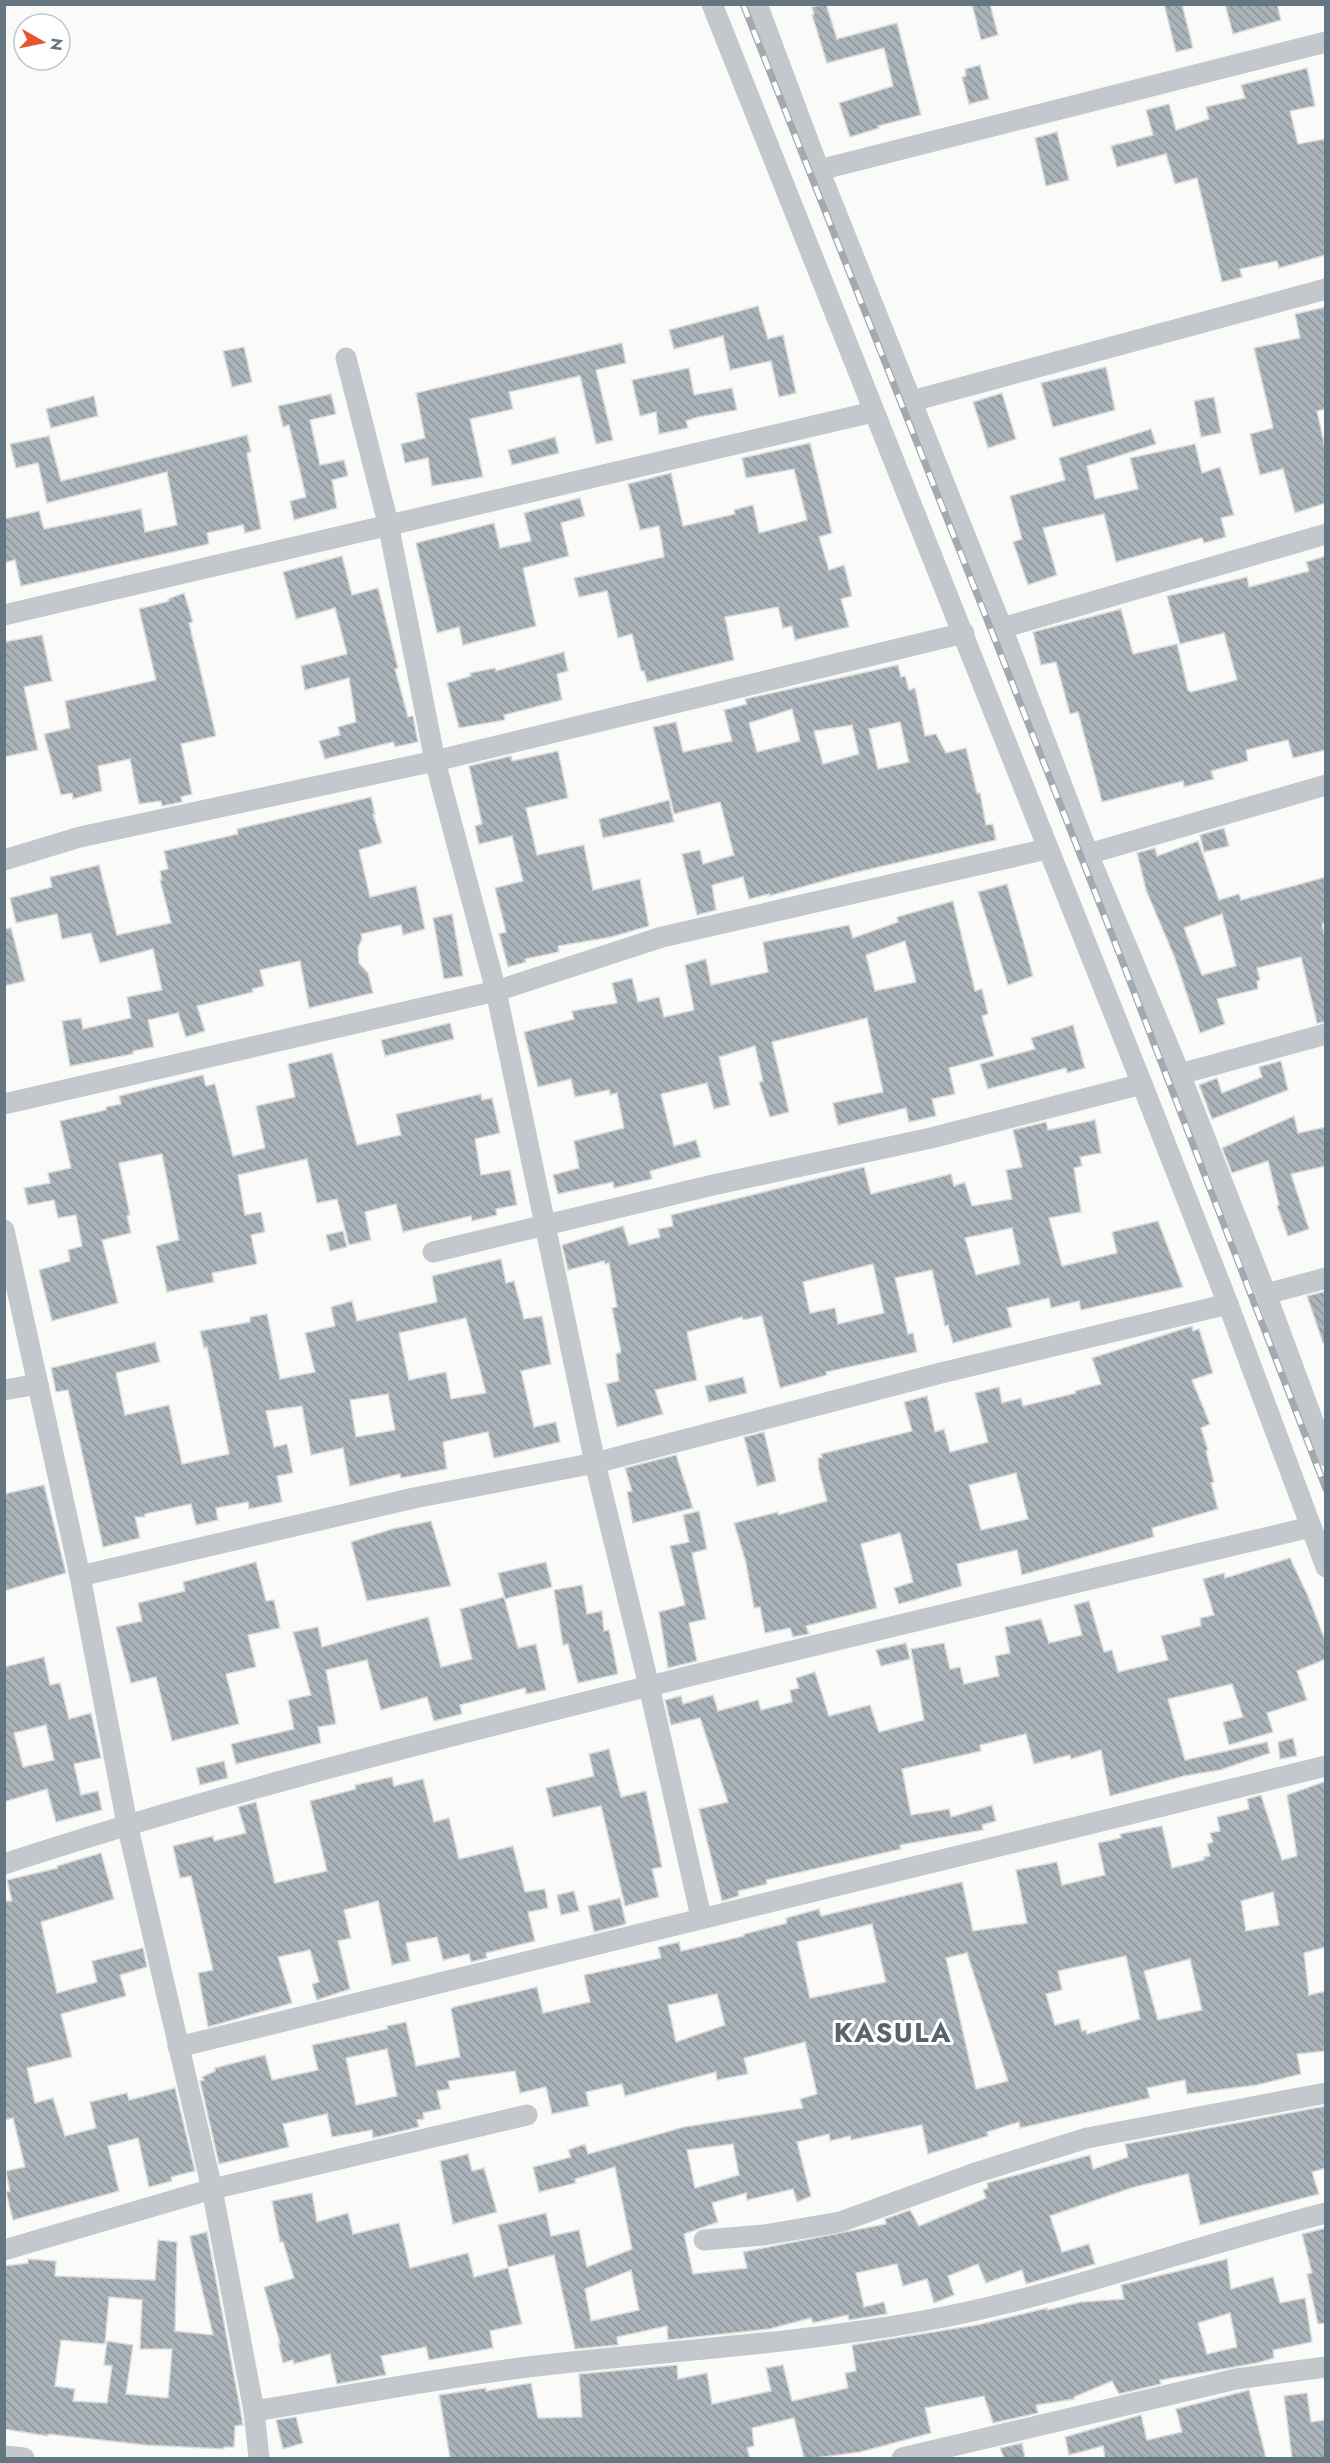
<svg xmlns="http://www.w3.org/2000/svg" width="1330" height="2463" viewBox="0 0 1330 2463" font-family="Jost,sans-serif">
<defs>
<pattern id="building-back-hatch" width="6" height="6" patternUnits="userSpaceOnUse" patternTransform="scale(1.5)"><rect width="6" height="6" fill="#aab3b9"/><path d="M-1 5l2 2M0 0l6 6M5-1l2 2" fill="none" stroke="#8e969c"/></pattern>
</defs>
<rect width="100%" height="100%" fill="#fafaf8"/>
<g fill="url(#building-back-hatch)" stroke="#dcdcda" stroke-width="1.5" fill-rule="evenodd">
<polygon points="826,4 837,39 897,23 921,115 878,126 879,128 850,137 839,103 893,86 884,48 827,63 812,15 814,14 812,7"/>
<polygon points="972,4 990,4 998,35 981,40"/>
<polygon points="1164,4 1182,4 1193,48 1176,52"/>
<polygon points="1225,4 1277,4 1281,20 1233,34"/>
<polygon points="980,65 989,99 969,104 962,77 966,76 965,69"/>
<polygon points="1307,68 1315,106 1290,111 1298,144 1325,139 1326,255 1279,268 1277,261 1240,269 1242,277 1222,282 1197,178 1175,184 1166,154 1117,167 1111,146 1153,135 1146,110 1169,104 1176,130 1209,119 1206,107 1245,98 1241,85"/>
<polygon points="1057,132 1069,180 1046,186 1035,138"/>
<polygon points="758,306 768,339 783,335 796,393 779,397 771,361 730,370 723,336 674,349 669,330"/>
<polygon points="1326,307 1326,409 1317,411 1326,452 1326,503 1295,513 1283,469 1260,475 1250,434 1273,428 1254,348 1300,338 1295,314"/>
<polygon points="622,343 626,363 596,370 613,440 596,444 580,376 509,392 513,409 470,419 483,477 432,486 428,458 405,463 401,444 425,438 416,393"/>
<polygon points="244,347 252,382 232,387 223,351"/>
<polygon points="1106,367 1115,410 1053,427 1041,383"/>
<polygon points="689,368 694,395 732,388 737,410 698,417 686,421 688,428 659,434 656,412 640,416 632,380"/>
<polygon points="1002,393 1016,439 988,448 973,402"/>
<polygon points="331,394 336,414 310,420 320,465 344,460 348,476 332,480 337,508 294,520 290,501 306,497 289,425 283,427 278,406"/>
<polygon points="94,396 98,416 51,428 46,409"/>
<polygon points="1214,397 1221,433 1201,437 1194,401"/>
<polygon points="1151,429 1156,444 1087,466 1095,499 1138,489 1130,458 1195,444 1202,473 1220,467 1234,515 1221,518 1226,537 1204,543 1202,538 1116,562 1104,514 1043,528 1057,575 1028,585 1013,542 1022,539 1010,496 1065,480 1059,458"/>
<polygon points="247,435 251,452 247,453 261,529 245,533 243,525 207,533 209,544 21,586 15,560 4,563 4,519 39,511 44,529 141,509 145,532 177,525 167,472 47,503 38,463 16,468 10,444 49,436 61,481"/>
<polygon points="555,437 559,453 512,465 508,450"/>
<polygon points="810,443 832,533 819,537 829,570 844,565 852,596 841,599 849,627 795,640 792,626 783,628 778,607 725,617 734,660 647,682 644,671 641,671 632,634 618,638 607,591 579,597 574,578 664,557 659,526 640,530 628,484 671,473 683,526 735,514 734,510 753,505 759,533 807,520 794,469 746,478 742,458"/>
<polygon points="580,498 585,516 561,523 569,556 523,568 536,626 463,645 459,627 437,633 416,543 494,523 500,548 531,541 524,513"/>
<polygon points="342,556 352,595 378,588 398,668 395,669 408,717 413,716 418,742 395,747 393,742 325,759 319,741 340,735 338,727 356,722 349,678 305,690 301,666 347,654 335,608 296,619 283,572"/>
<polygon points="1326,556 1326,750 1293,758 1288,740 1246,750 1248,761 1211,771 1214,779 1184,787 1183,781 1102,802 1078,712 1070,714 1056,662 1041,665 1033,632 1121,609 1133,654 1177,644 1188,690 1191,692 1237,680 1224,633 1180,644 1167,596 1247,577 1249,587 1309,571 1306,562"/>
<polygon points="184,593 193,622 189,623 216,736 181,744 192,794 181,797 182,802 162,806 161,801 139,804 130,759 98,766 102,791 73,799 72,793 61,795 44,734 70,728 65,701 156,680 139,609 169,601 168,599"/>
<polygon points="42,635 52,681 24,687 38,750 4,757 4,642"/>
<polygon points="564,652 568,671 557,674 562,700 504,715 505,720 459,728 447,683 471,676 470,673 495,668 496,671"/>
<path d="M898,665L901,677L905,676L909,690L915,688L925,736L936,734L946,753L966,748L977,793H980L986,825L993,824L996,840L853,873L769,896V894L749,899L743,877L712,885L716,910L697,915L682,854L700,850L703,864L734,855L720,802L674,814L653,727L676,722L683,752L732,741L724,710L747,704L745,699ZM792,709L800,741L757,752L749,723ZM900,722L909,762L878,769L869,729ZM852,725L859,754L823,764L814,731Z"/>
<polygon points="558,751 568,798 526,808 537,855 584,845 593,890 640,879 649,926 611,937 558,946 559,952 525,959 526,962 508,967 499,934 506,932 495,888 523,881 512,836 479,844 475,826 482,824 469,766 511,756 512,761"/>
<polygon points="371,797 375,814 373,814 382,843 359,850 370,897 416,886 425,929 403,935 401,925 361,934 362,939 358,948 359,963 368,973 373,993 309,1008 300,961 260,970 264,986 252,989 253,992 197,1006 205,1031 186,1037 178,1013 148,1020 154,1047 133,1051 133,1054 70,1066 62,1021 81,1018 83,1029 131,1018 127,997 162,990 153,949 100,963 91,933 62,939 57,914 16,923 10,898 52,887 50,877 99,865 117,935 171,923 160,880 162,880 160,871 168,869 164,851 238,834 237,829"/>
<polygon points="669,800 674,822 603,838 599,819"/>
<polygon points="1224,828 1229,846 1204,852 1200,835"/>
<path d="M1198,841L1219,900L1239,894L1241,900L1326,877V923L1322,924L1326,940V1022L1317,1023L1301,957L1257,968L1260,980L1257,981L1258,989L1217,999L1225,1024L1200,1033L1174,956L1146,890L1137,853L1155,848L1157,856ZM1222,914L1236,966L1202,975L1184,928Z"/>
<polygon points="1007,884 1033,976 1008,985 978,892"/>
<path d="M953,901L975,991L982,989L988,1014L982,1016L994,1056L949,1068L955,1094L932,1099L936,1116L909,1122L906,1108L838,1125L833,1103L883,1092L867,1018L772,1042L789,1112L770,1117L759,1082L763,1081L755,1046L719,1057L730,1105L714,1109L707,1083L661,1094L674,1146L696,1140L701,1157L650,1171L652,1179L614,1188L613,1182L558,1194L553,1175L579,1168L574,1141L624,1128L617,1093L610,1095L609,1090L575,1097L571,1079L538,1087L524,1032L574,1019L572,1011L617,1003L612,983L632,978L638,1002L659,997L664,1017L694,1010L685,965L706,959L711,985L768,972L763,942L849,925L853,938L898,922L897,917ZM905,941L916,982L875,991L866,955Z"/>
<polygon points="452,914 463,976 444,979 433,918"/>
<polygon points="11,928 25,981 4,986 4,929"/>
<polygon points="450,1023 454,1039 385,1056 381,1040"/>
<polygon points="1073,1025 1085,1068 1067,1073 1066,1068 988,1089 980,1064 1035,1049 1031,1038"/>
<polygon points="332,1053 357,1145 401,1135 396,1114 481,1094 482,1100 492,1098 500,1133 475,1139 481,1175 510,1170 517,1205 496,1209 497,1215 472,1221 471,1216 403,1232 396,1204 365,1212 371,1240 349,1245 337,1199 317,1203 307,1159 238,1175 245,1215 261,1212 265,1232 251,1235 257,1264 212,1273 214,1282 167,1292 156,1246 179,1240 162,1154 119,1163 130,1215 127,1216 131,1233 102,1240 118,1303 52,1321 39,1270 70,1261 68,1250 82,1246 76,1215 58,1218 54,1200 28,1205 24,1188 50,1183 48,1173 71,1168 60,1121 106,1110 106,1107 121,1104 119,1096 203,1075 206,1086 215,1084 233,1156 265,1148 256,1106 295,1097 288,1064"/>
<polygon points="1281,1061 1288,1090 1212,1119 1199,1085 1217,1078 1222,1093 1262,1077 1259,1067"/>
<polygon points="1294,1116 1298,1133 1326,1127 1326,1166 1291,1174 1309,1229 1288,1236 1277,1206 1279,1205 1268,1161 1232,1173 1222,1148"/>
<path d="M1095,1120L1101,1153L1080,1157L1082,1166L1074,1168L1081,1212L1049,1218L1062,1266L1117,1253L1112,1232L1158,1221L1183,1287L1081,1310L1079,1301L1051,1308L1049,1298L1007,1308L1012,1327L953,1343L948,1325L945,1326L932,1270L895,1278L908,1334L913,1333L917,1352L826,1372L827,1375L780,1388L762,1316L743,1320L742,1317L687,1332L697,1380L655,1390L663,1414L617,1427L606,1384L619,1381L616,1354L621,1352L612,1308L617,1307L609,1263L605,1264L604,1261L568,1270L562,1245L623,1226L629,1245L660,1237L658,1229L673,1226L671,1215L864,1167L871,1194L951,1174L954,1186L965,1182L972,1206L1012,1199L1006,1170L1022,1167L1013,1130L1046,1122L1048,1130ZM1012,1228L1020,1264L976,1275L965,1238ZM873,1264L884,1313L838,1324L835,1308L810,1313L803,1282Z"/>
<polygon points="343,1231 347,1247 330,1251 326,1235"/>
<path d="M501,1259L506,1283L514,1281L524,1319L542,1316L551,1364L521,1371L534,1427L556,1422L560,1442L494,1458L488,1432L469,1436L443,1442L447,1469L401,1478L400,1474L350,1486L343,1448L311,1455L302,1406L266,1411L274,1447L287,1444L293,1473L277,1476L282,1502L249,1509L248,1502L216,1508L218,1520L196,1525L191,1504L145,1514V1517H135L140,1538L103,1547L68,1390L56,1392L51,1368L155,1342L160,1362L116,1373L125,1415L169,1405L182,1464L229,1454L207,1347L204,1348L200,1331L250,1322V1317L267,1314L280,1379L315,1372L305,1333L335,1326L331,1307L352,1301L357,1321L437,1302L432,1276ZM466,1318L486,1393L451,1399L446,1372L409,1380L399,1333ZM388,1394L395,1430L356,1437L350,1400Z"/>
<polygon points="1326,1291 1326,1342 1323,1343 1307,1296"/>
<path d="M1192,1326L1193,1331L1199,1329L1213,1373L1192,1380L1210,1424L1201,1428L1208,1450L1206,1451L1214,1482L1211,1483L1218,1509L1152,1528L1154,1537L1022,1575L1017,1550L957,1564L962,1586L899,1604L894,1588L913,1582L900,1533L861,1544L877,1608L806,1626L809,1634L793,1637L790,1628L765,1633L760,1607L754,1608L746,1563L734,1523L778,1512V1515L827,1501L819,1470L818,1458H822L821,1454L912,1431L904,1402L927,1396L935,1432L944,1429L950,1452L988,1442L975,1393L999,1387L1002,1403L1021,1398L1023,1406L1076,1393L1075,1391L1101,1384L1092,1358ZM1016,1473L1028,1519L981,1530L969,1485Z"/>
<polygon points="743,1377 747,1393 709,1402 705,1386"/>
<polygon points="764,1432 776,1481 757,1486 744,1437"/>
<polygon points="676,1455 693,1508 633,1523 627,1492 632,1491 625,1468"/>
<polygon points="44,1485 66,1573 4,1591 4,1494"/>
<polygon points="699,1511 707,1549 692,1553 706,1619 689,1623 697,1661 668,1668 659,1612 685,1605 670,1546 689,1542 683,1515"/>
<polygon points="431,1521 451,1586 367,1601 351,1542 392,1529"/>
<polygon points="1290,1558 1308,1596 1326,1643 1326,1659 1297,1671 1307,1700 1267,1713 1273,1732 1229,1745 1223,1722 1243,1717 1232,1684 1168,1699 1185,1760 1267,1742 1270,1753 1220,1770 1184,1776 1110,1796 1101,1750 1071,1759 1070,1755 1034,1764 1026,1734 980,1745 981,1751 902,1769 911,1815 949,1809 951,1817 992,1805 996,1821 982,1825 983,1830 900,1845 901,1849 766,1880 767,1884 738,1891 739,1896 722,1901 699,1809 728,1802 700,1718 671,1725 665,1700 681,1696 683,1704 713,1695 718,1711 758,1700 761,1710 792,1702 790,1690 799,1688 796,1678 815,1672 829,1716 870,1705 879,1732 924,1720 911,1649 944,1643 950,1669 960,1667 964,1684 999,1676 995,1656 1010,1653 1005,1627 1041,1619 1049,1643 1078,1636 1082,1635 1074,1605 1089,1601 1104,1652 1112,1650 1118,1672 1168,1660 1161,1636 1201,1626 1200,1618 1214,1615 1203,1579 1224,1573 1225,1578"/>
<polygon points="256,1562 266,1601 274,1600 280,1628 248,1635 256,1667 226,1674 239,1724 172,1741 156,1677 131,1683 116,1627 142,1621 138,1603 185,1591 183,1582"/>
<polygon points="546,1562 552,1587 505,1599 498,1573"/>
<polygon points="582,1585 587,1614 602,1611 604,1631 609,1630 618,1674 578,1683 568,1644 563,1645 554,1590"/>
<polygon points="504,1597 518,1648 536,1644 546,1690 526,1694 525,1688 460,1705 462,1714 434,1721 427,1697 381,1710 367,1660 326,1670 336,1724 318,1727 321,1743 236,1764 231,1744 294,1729 288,1700 311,1695 293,1632 318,1627 322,1647 428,1617 441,1667 472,1659 460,1609"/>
<polygon points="906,1643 910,1659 881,1666 876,1650"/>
<path d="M44,1657L50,1685L60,1683L69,1719L91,1713L101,1758L74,1764L81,1795L98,1791L102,1810L56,1822L47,1789L4,1802V1667ZM46,1725L54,1760L23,1767L14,1733Z"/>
<polygon points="1293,1738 1297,1756 1280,1759 1278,1742"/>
<polygon points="609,1749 621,1797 646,1791 662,1867 652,1869 659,1897 625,1906 601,1806 553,1817 546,1788 594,1776 589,1754"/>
<polygon points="224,1761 228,1778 200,1785 196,1768"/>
<polygon points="392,1777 394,1786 423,1779 434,1822 449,1818 459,1859 513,1846 525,1892 545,1889 548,1908 528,1912 535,1941 486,1953 487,1958 471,1962 469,1954 443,1960 437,1937 406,1943 410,1961 392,1965 378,1901 344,1910 351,1938 338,1941 350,1989 317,2000 312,1984 319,1982 310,1950 278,1957 292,2003 208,2027 198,1973 213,1970 191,1876 180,1878 173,1846 213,1836 214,1841 246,1833 238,1807 256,1802 275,1883 327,1871 310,1801 356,1789 355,1785"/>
<path d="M1326,1781V1947L1304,1953L1309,1995L1326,1991V2051L1297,2054L1301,2074L1257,2085L1187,2094L1185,2080L1147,2088L1150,2098L1020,2128L1019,2122L987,2132L988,2136L928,2154L922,2125L851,2140L850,2136L830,2141L829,2134L797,2142L811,2196L797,2202L793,2189L747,2200L746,2193L712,2203L718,2222L684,2234L693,2274L747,2268L743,2252L886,2224L885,2219L910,2210L919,2226L986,2198L983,2190L988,2188L987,2183L1090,2155L1093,2169L1128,2157L1125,2144L1326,2106V2168L1312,2172L1319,2194L1200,2225L1188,2174L1131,2188L1050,2216L1062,2252L1089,2244L1095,2264L1026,2284L1022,2270L986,2283L978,2264L948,2276L954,2295L934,2303L927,2279L903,2286L897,2264L856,2273L864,2307L884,2302L887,2314L849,2320L848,2315L813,2323L811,2318L769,2329L668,2340L667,2326L617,2337L618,2345L575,2349L554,2255L508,2267L498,2225L546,2213L551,2236L579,2230L587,2267L632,2249L615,2167L575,2179L576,2183L539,2192L533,2167L571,2157L568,2150L585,2144L588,2154L684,2127L803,2108L800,2099L817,2094L805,2042L744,2058L748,2074L717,2080L716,2072L625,2096L622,2084L586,2092L589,2106L552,2114L546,2087L520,2093L515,2071L448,2081L450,2089L437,2091L441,2109L423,2113L424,2119L417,2120L419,2127L373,2138L372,2130L332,2137L327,2114L283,2124L289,2147L219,2164L200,2081L204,2080L202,2077L215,2071V2068L265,2055L272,2080L318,2070L312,2045L388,2029L387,2026L406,2022L416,2066L460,2057L451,2009L454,2007L537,1987L543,2013L590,2002L584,1975L661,1958L658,1947L679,1942L681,1951L744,1936V1934L787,1923L786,1918L819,1909L821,1916L962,1882L973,1931L1027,1923L1016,1870L1057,1862L1062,1885L1105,1875L1098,1843L1121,1838L1120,1834L1162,1826L1172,1868L1204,1860V1857L1210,1856L1207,1844L1213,1842L1210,1833L1220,1831L1217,1817L1249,1809L1247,1799L1261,1795L1282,1860L1297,1856L1287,1795ZM1273,1892L1279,1925L1246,1931L1241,1901ZM872,1924L886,1982L810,1998L797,1942ZM967,1953L1008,2081L976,2089L946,1958ZM1126,1956L1140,2019L1087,2034L1086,2030L1082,2031L1079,2019L1055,2025L1046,1994L1062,1990L1058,1971ZM1190,1959L1202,2010L1158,2020L1144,1971ZM717,1994L725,2025L676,2042L668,2005ZM387,2049L397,2096L356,2105L346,2058ZM733,2144L739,2175L695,2188L687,2150ZM631,2270L639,2310L591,2321L585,2289Z"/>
<polygon points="101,1853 114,1899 41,1922 57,1993 97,1982 92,1961 143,1948 147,1967 120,1975 126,1996 61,2014 72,2057 27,2068 35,2103 53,2098 65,2136 96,2128 90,2102 127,2093 129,2100 175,2088 195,2171 171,2177 172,2181 149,2187 138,2138 108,2146 119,2191 13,2220 6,2192 10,2191 6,2171 25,2167 13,2118 4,2120 4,1901 12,1901 7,1880 58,1868 57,1866"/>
<polygon points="574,1891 579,1911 561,1915 557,1895"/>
<polygon points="620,1898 626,1924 594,1932 588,1906"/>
<polygon points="468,2154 472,2171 484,2168 497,2212 453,2224 440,2161"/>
<polygon points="312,2193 317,2222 348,2213 353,2234 399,2223 410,2268 468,2253 474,2277 508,2268 522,2324 490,2331 493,2348 429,2360 426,2347 381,2356 386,2375 337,2384 330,2354 294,2364 293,2360 283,2363 278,2343 280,2343 264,2287 294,2278 283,2242 280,2242 272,2201"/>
<polygon points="1326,2228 1326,2323 1318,2324 1307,2274 1312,2273 1302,2234"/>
<path d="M207,2232L241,2413L243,2425L235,2426L234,2447H224V2449L146,2445L48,2434V2436L4,2429V2266L28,2263V2259L56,2261L55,2276L155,2280L158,2240L177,2242L175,2331L213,2335L191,2243L190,2236ZM109,2297L142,2300L140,2349H172L168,2398L126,2394L133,2345L107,2341L104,2365L112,2366L107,2403L73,2401L75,2389L55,2386L61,2340L105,2344Z"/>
<path d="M1227,2259L1231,2289L1273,2277L1280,2303L1305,2298L1312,2342L1273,2350L1274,2358L1257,2363L1160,2380L1161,2384L1119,2394L1112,2381L1074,2397V2399L1036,2405L1038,2413L993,2423L984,2396L925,2408L931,2433L860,2452L815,2458H804L794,2418L752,2428L754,2446L747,2448L750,2458H450L439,2395L486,2388V2391L531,2383L538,2418L582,2417L579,2374L677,2365L678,2379L707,2373L712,2404L771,2391L766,2368L783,2365L792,2401L848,2388L845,2373L856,2371L852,2345L977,2325L1047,2308V2310L1081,2302L1124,2299L1121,2285ZM1230,2313L1237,2347L1207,2354L1198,2323Z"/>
<polygon points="1249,2390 1266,2458 1105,2458 1103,2446 1069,2455 1065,2437 1141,2415 1147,2440 1182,2432 1176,2409"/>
<polygon points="1307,2393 1311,2422 1326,2420 1326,2458 1292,2458 1284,2396"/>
<polygon points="296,2417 303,2443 283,2449 276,2420"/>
<polygon points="1022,2443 1025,2458 1004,2458 1000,2448"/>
</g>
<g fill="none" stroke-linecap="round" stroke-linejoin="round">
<g stroke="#c3c8cc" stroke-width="21">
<polyline points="712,4 1142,1084 1228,1304 1326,1567"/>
<polyline points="757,4 819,170 1002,628 1088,854 1180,1074 1266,1294 1326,1456"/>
<polyline points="819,170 1326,42"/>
<polyline points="346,358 388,523 435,761 496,991 595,1463 649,1686 701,1917"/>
<polyline points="912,401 1326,289"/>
<polyline points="4,615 873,412"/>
<polyline points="1002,628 1326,534"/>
<polyline points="1088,854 1326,785"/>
<polyline points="4,860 80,837 435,761 964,633"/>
<polyline points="1180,1074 1326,1034"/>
<polyline points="4,1104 496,991 662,937 1047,849"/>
<polyline points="4,1230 80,1576 127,1824 212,2189 254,2411 259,2458"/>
<polyline points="433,1252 713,1185 931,1138 1142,1084"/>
<polyline points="1266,1294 1326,1278"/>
<polyline points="4,1390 38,1384"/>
<polyline points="80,1576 414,1498 595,1463 941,1373 1228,1304"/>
<path d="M4,1864C196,1801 390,1751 586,1702C827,1641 1069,1584 1311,1527"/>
<polyline points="178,2047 1326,1766"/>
<polyline points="704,2240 764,2235 840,2222 975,2173 1087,2138 1326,2093"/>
<polyline points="4,2250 212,2189 527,2115"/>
<path d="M254,2411C348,2396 442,2377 536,2366C665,2351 795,2344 923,2321C1060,2296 1191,2247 1326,2213"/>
<polyline points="4,2456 24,2458"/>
<polyline points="902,2458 1236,2379 1326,2367"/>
</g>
<defs>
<polyline id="rail" points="743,4 1114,940 1326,1489"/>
</defs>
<use href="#rail" stroke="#a2aab0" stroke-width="7"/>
<use href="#rail" stroke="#fff" stroke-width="4.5" stroke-dasharray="14" stroke-linecap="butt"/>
</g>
<g text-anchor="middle" stroke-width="6" stroke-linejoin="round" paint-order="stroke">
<g font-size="27" font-weight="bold" letter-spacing="1.5" fill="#57646e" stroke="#fff">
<text x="893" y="2042">KASULA</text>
</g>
</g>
<rect width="1330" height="2463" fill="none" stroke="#657683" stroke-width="12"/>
<g transform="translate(42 42) rotate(99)"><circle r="28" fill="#ffffff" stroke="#c1c8cd" stroke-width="1.5"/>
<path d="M0-4.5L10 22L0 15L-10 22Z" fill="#e4572e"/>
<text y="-9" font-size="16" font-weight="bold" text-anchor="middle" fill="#657683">N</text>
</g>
</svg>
